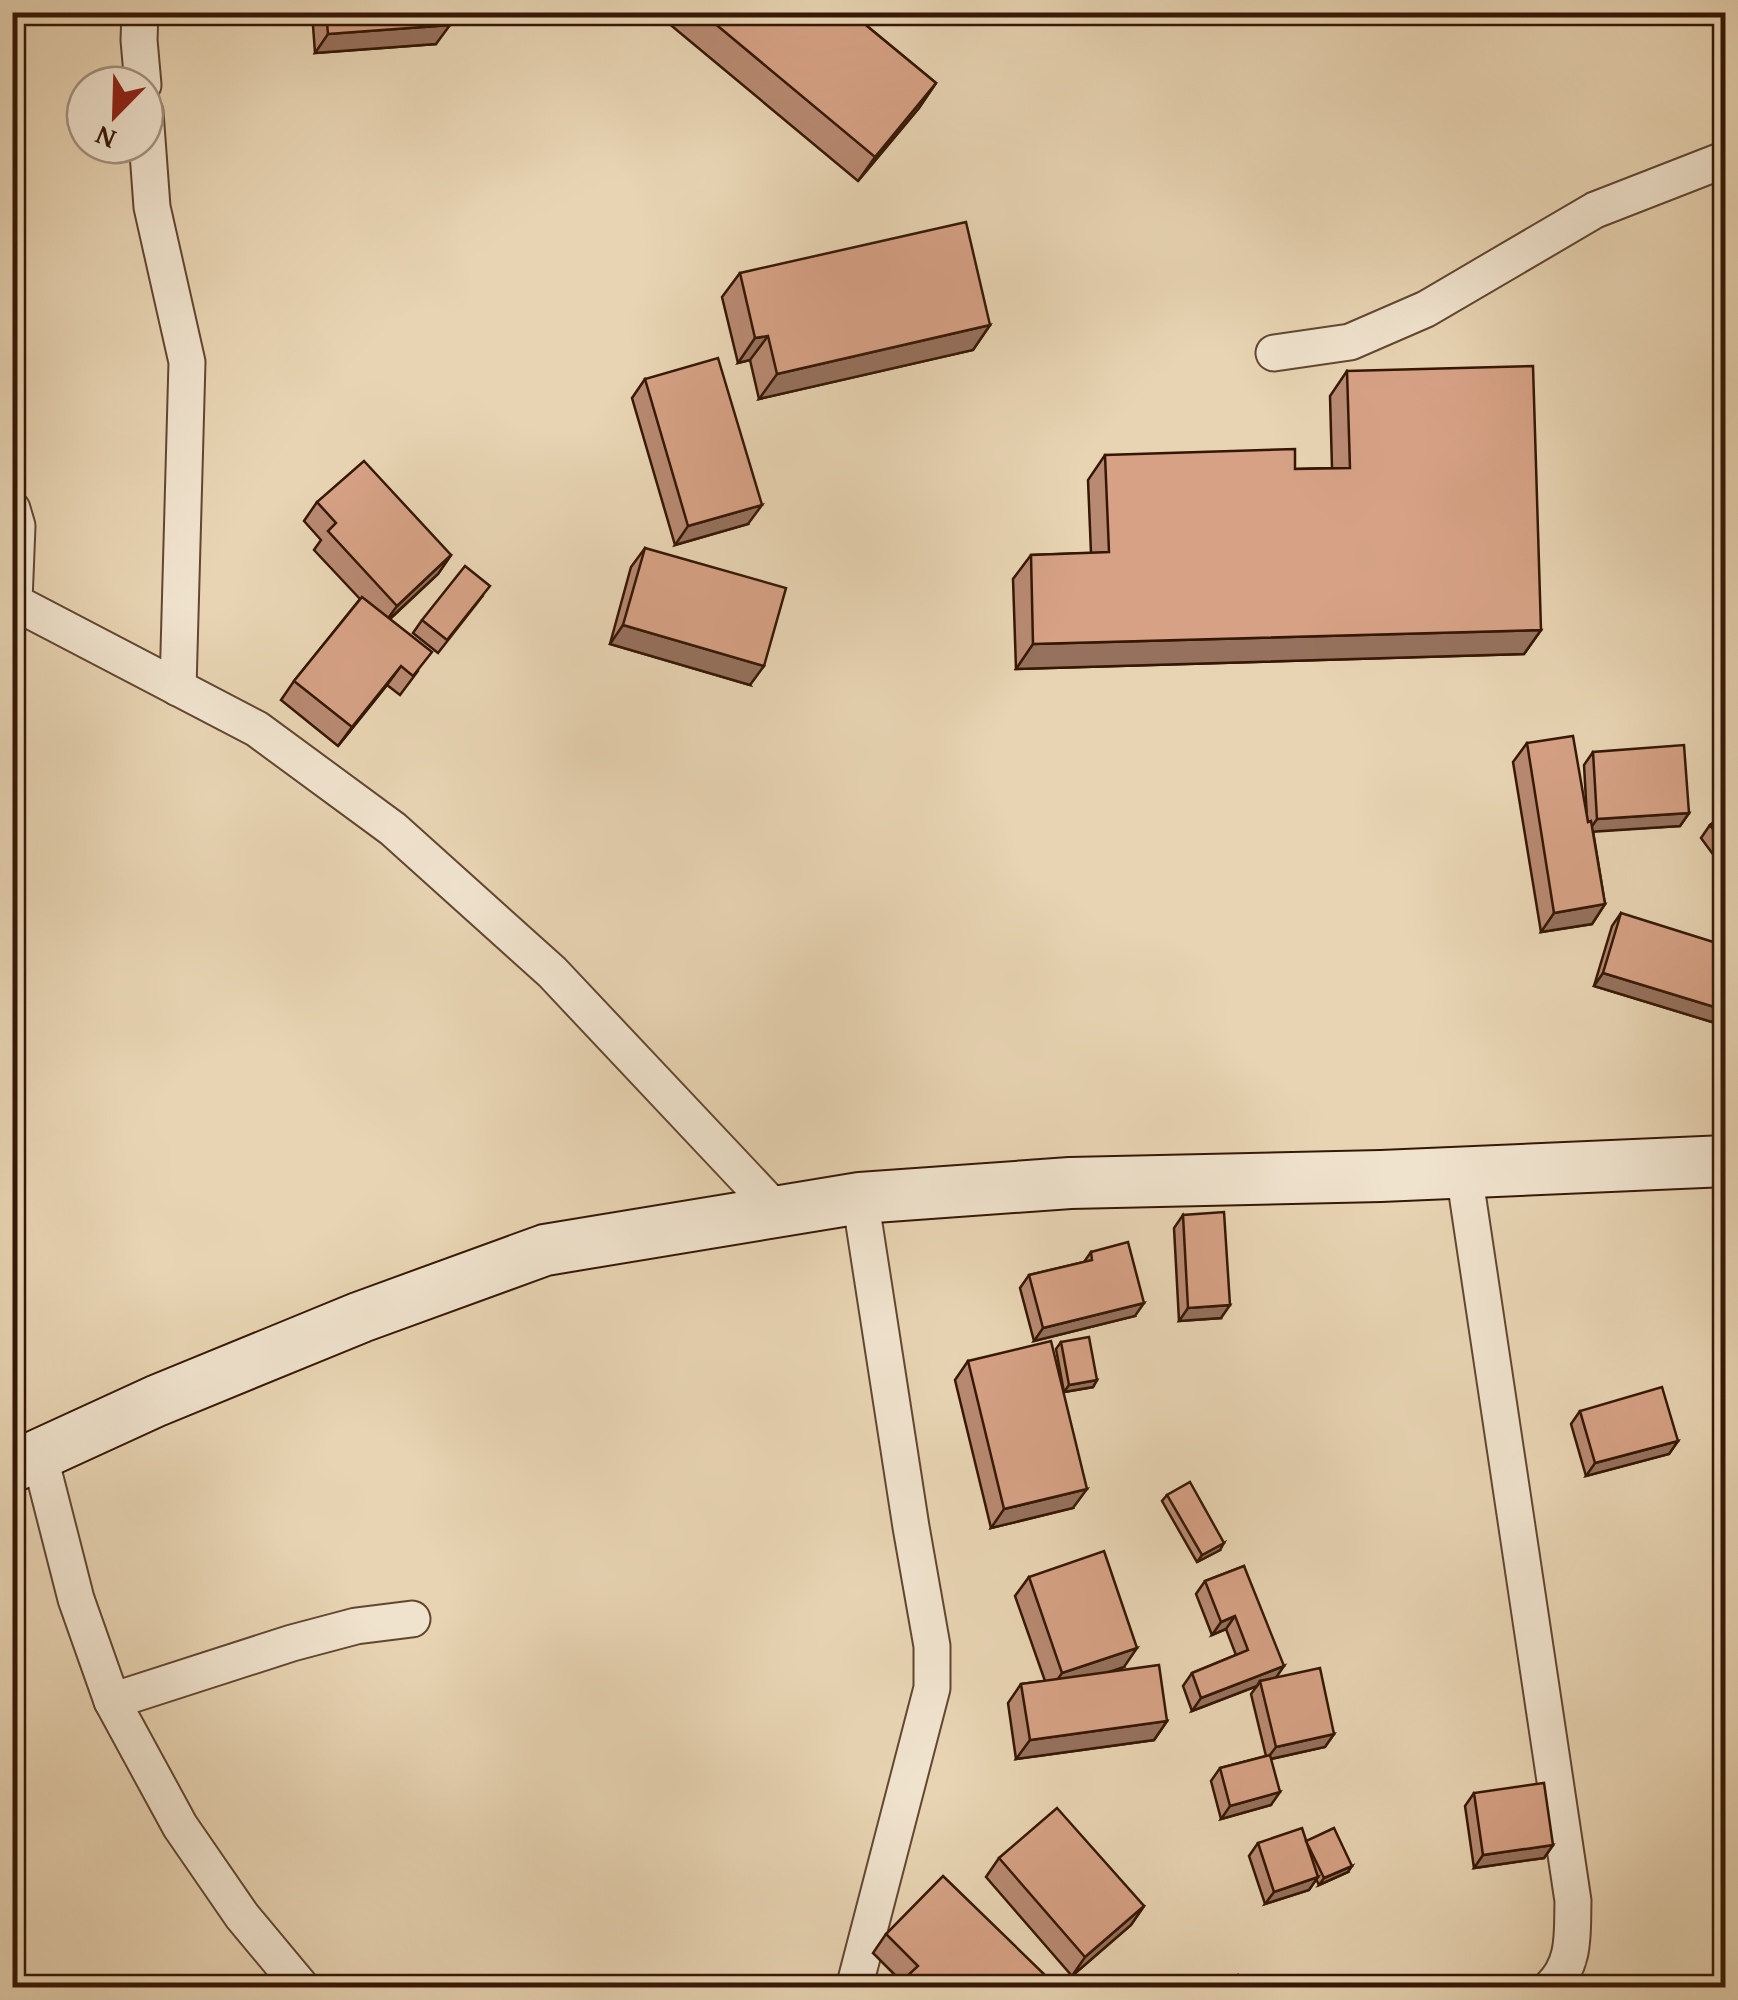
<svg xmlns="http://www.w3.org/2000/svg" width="1738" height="2000" viewBox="0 0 1738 2000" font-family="'Gentium Book Plus',serif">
<rect width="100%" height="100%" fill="#e8d4b3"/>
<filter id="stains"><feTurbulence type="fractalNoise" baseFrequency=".002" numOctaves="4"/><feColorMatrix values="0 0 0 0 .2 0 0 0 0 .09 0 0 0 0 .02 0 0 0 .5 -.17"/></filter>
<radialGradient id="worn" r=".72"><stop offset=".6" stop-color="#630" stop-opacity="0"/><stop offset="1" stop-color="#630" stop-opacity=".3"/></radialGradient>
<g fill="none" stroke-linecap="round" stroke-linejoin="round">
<defs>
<g id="street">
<polyline points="140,12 139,40 143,85"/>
<polyline points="145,112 152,207 187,362 178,688"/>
<polyline points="1274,353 1350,342 1426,309 1595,210 1726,159"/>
<polyline points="12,509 17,526 14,601"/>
<polyline points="12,601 257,729 393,829 552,972 778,1212"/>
<path d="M1464,1173L1573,1901C1572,1933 1576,1964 1550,1988"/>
<polyline points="39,1454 76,1599 112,1701 180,1826 242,1916 302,1988"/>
<polyline points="112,1701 292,1643 356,1626 412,1619"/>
<polyline points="854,1988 932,1688 932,1646 911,1527 860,1198"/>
</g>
<polyline id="secondary" points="12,1467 156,1401 361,1317 545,1250 860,1198 1070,1183 1381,1176 1726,1161"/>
</defs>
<use href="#street" stroke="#624630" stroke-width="39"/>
<use href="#secondary" stroke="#351705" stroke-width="54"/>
<use href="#street" stroke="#f0e3ce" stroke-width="35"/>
<use href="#secondary" stroke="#f0e3ce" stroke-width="50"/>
</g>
<g fill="#b88a72" stroke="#351705" stroke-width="2.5">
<polygon points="312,12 449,12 436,44 315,53"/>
<polygon points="655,12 850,12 936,83 919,108 858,181"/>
<polygon points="740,273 990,325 973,350 759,399 750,360 738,363 722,297"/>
<polygon points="1347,371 1541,630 1524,654 1016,669 1013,579 1031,555 1091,553 1088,480 1105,455 1295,469 1332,468 1330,396"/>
<polygon points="645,379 748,524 675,545 632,398"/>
<polygon points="317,502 451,555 438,574 390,619 418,671 400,695 387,685 338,746 281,700 294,681 360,599 314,550 321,540 304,521"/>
<polygon points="645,548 750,685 610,644 631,567"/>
<polygon points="481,598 438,653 413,633 422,620"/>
<polygon points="1527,743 1587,818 1584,765 1593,752 1689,813 1680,826 1593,831 1605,904 1592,924 1541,932 1513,762"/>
<polygon points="1726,814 1726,872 1701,838 1710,825"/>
<polygon points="1621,913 1721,1009 1712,1022 1594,986 1612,926"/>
<polygon points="1183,1215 1221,1318 1179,1321 1174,1228"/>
<polygon points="1091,1252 1135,1316 1034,1341 1020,1288 1029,1275 1084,1262"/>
<polygon points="1061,1342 1097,1380 1093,1387 1064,1392 1056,1349"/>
<polygon points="968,1361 1073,1508 991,1528 955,1380"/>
<polygon points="1580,1411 1678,1441 1669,1454 1586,1476 1571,1424"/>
<polygon points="1167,1495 1220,1550 1197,1562 1162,1501"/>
<polygon points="1244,1566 1276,1678 1334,1734 1325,1747 1271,1759 1271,1805 1221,1819 1211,1781 1220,1768 1266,1756 1251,1694 1257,1686 1192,1711 1183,1686 1192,1673 1236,1655 1226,1629 1212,1635 1196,1594 1205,1581"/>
<polygon points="1029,1577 1124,1667 1106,1672 1167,1721 1154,1740 1016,1759 1008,1703 1021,1684 1045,1681 1015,1596"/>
<polygon points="1474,1793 1553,1845 1544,1858 1474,1868 1465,1806"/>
<polygon points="1306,1841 1348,1872 1319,1885 1316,1879 1309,1890 1265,1904 1249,1856 1258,1843"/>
<polygon points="999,1858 1144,1906 1131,1925 1072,1976 986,1877"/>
<polygon points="886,1934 1048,1978 1041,1988 898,1988 902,1982 873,1953"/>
</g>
<g fill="#96715d" stroke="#351705" stroke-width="2.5">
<polygon points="450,25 436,44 315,53 328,34"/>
<polygon points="936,83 919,108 858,181 875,157"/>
<polygon points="990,325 973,350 759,399 777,374"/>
<polygon points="768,336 750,360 738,363 755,338"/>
<polygon points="762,505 748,524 675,545 688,526"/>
<polygon points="451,555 438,574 383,625 397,606"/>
<polygon points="623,625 764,666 750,685 610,644"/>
<polygon points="1541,630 1524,654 1016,669 1033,644"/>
<polygon points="401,666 387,685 338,746 352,727"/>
<polygon points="1689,813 1680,826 1588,832 1597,819"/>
<polygon points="1605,904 1592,924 1541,932 1554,913"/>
<polygon points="1603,973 1721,1009 1712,1022 1594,986"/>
<polygon points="1144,1303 1135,1316 1034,1341 1043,1328"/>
<polygon points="1230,1305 1221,1318 1179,1321 1188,1308"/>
<polygon points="1097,1380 1093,1387 1064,1392 1069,1385"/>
<polygon points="1678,1441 1669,1454 1586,1476 1595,1463"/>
<polygon points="1087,1489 1073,1508 991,1528 1004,1509"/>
<polygon points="1224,1543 1220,1550 1197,1562 1202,1555"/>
<polygon points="1235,1616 1226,1629 1212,1635 1221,1622"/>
<polygon points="1137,1648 1124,1667 1049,1692 1062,1673"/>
<polygon points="1284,1666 1275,1679 1260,1681 1257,1686 1192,1711 1201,1698"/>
<polygon points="1167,1721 1154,1740 1016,1759 1030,1740"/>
<polygon points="1334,1734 1325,1747 1266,1760 1276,1747"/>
<polygon points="1280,1792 1271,1805 1221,1819 1230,1806"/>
<polygon points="1553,1845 1544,1858 1474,1868 1483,1855"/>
<polygon points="1352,1866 1348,1872 1319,1885 1324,1878"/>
<polygon points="1318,1877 1309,1890 1265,1904 1274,1892"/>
<polygon points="1144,1906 1131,1925 1072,1976 1085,1957"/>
</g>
<g fill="#d6a185" stroke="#351705" stroke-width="2.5">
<polygon points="326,12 449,12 450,25 328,34"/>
<polygon points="701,12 850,12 936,83 875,157"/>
<polygon points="966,222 990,325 777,374 768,336 755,338 740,273"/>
<polygon points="718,358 762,505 688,526 645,379"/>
<polygon points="1533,366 1541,630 1033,644 1031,555 1109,552 1105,455 1295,449 1295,469 1350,468 1347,371"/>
<polygon points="364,461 451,555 397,606 328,531 336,523 317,502"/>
<polygon points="645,548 786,588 764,666 623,625"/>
<polygon points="465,566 490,586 447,640 422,620"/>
<polygon points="362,597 432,652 413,676 401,666 352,727 294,681"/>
<polygon points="1573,736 1588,822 1591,821 1605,904 1554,913 1527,743"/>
<polygon points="1684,745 1689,813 1597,819 1593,752"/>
<polygon points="1726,814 1726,847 1710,825"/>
<polygon points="1621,913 1726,946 1726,993 1721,1009 1603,973"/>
<polygon points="1224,1212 1230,1305 1188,1308 1183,1215"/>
<polygon points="1128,1242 1144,1303 1043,1328 1029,1275 1092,1260 1091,1252"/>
<polygon points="1089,1337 1097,1380 1069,1385 1061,1342"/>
<polygon points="1051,1341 1087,1489 1004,1509 968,1361"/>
<polygon points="1662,1387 1678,1441 1595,1463 1580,1411"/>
<polygon points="1190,1482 1224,1543 1202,1555 1167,1495"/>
<polygon points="1104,1551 1137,1648 1062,1673 1029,1577"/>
<polygon points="1244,1566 1284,1666 1201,1698 1192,1673 1248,1650 1235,1616 1221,1622 1205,1581"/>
<polygon points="1159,1665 1167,1721 1030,1740 1021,1684"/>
<polygon points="1320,1668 1334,1734 1276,1747 1260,1681"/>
<polygon points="1270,1755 1280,1792 1230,1806 1220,1768"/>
<polygon points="1544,1783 1553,1845 1483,1855 1474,1793"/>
<polygon points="1057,1808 1144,1906 1085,1957 999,1858"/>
<polygon points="1302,1828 1318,1877 1274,1892 1258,1843"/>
<polygon points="1334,1828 1352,1866 1324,1878 1306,1841"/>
<polygon points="943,1876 1048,1978 1038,1988 912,1988 904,1979 918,1966 886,1934"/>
<polygon points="1238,1975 1244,1988 1209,1988"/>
</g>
<rect width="1738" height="2000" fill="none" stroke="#e8d4b3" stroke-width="50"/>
<rect x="15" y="15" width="1708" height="1970" fill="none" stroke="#351705" stroke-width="5"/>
<rect x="25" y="25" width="1688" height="1950" fill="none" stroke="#351705" stroke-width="2.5"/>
<g transform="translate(115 115) rotate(203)"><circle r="48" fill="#f0e3ce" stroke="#a5917e" stroke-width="2.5"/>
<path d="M0-8L18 38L0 25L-18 38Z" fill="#8f2418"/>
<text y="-15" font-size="28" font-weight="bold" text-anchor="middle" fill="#351705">N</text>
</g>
<rect width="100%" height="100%" filter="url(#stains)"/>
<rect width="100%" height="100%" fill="url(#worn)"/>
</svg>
